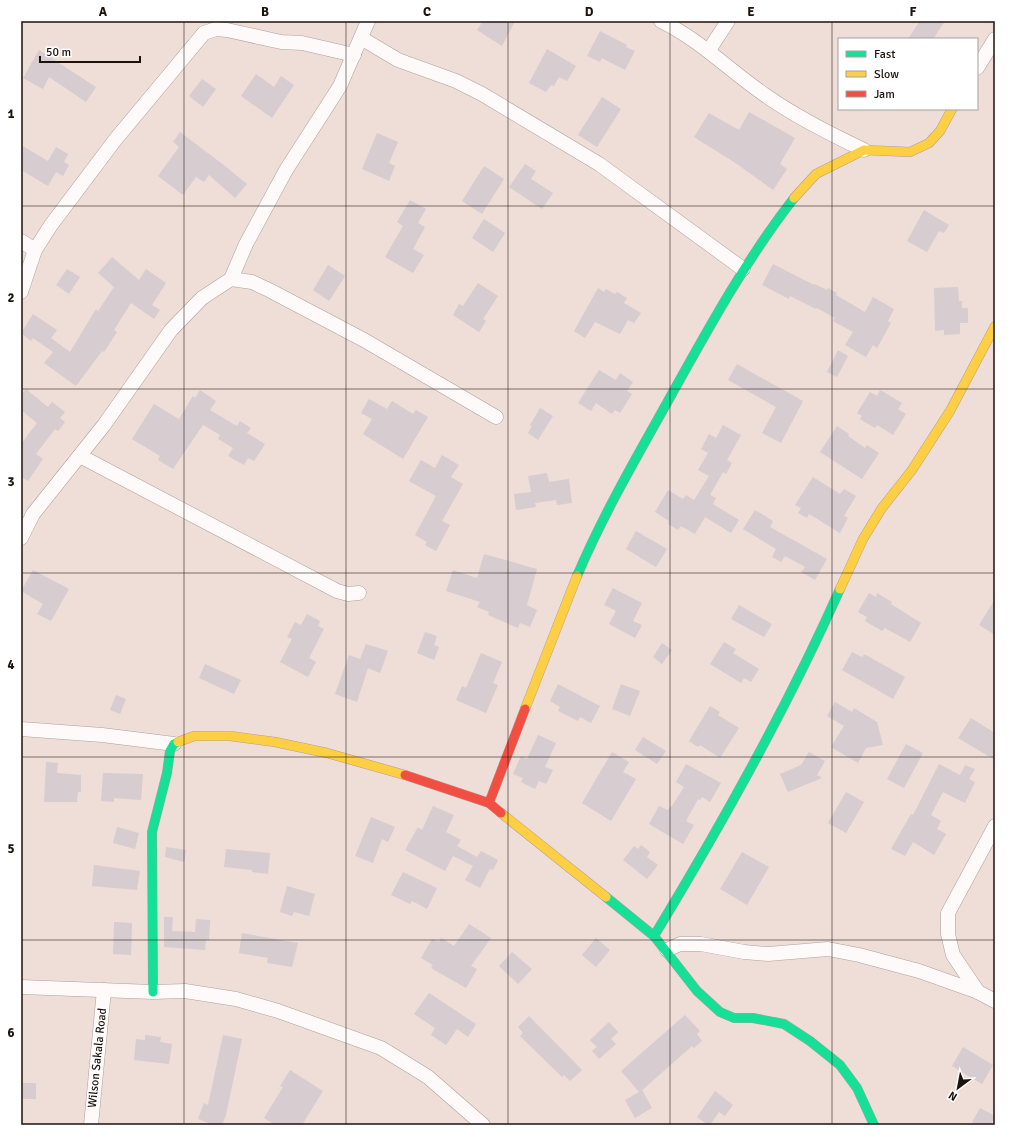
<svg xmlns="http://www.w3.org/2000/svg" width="1016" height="1146" viewBox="0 0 1016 1146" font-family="Signika,sans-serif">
<rect width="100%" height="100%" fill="#efddd7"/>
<g fill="#d7cccf">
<polygon points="483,21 515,21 502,46 477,30"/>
<polygon points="920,21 945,21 933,39 908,39"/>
<polygon points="600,31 627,45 626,47 635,51 625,70 602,58 600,62 587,56"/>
<polygon points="547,49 576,66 567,81 559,77 554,86 551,85 546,92 529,83"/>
<polygon points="39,50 96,87 86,102 49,77 43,89 23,78"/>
<polygon points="256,74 274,87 281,76 294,85 272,118 241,96"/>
<polygon points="202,79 216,89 203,107 189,96"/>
<polygon points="602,97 621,109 597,147 578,135"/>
<polygon points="749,112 795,138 780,164 787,169 773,190 737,164 694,137 709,113 739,130"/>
<polygon points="180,132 225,166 247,184 235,198 209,175 204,182 196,177 183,195 158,176 179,147 173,142"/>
<polygon points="377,133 398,142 389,163 395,166 389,181 362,169"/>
<polygon points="21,145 48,161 56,147 68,154 64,162 69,165 63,176 56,172 48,186 21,170"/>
<polygon points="525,164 536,171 531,179 553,193 542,209 509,187"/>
<polygon points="484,166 504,179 482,214 462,201"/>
<polygon points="410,200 426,209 418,223 425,227 413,249 424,255 413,273 385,257 403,226 397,222"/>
<polygon points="924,210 949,225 944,233 939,231 927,252 907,241"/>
<polygon points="484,219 505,233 493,252 472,238"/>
<polygon points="112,257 139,280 146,269 166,283 152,305 160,310 154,319 131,303 114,330 117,332 104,352 102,351 76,386 44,363 53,352 33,338 31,341 21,333 33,314 57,330 51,338 70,352 96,309 98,311 114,287 98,273"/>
<polygon points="773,264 814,285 815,284 827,290 828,288 837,293 836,295 865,312 873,297 894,309 888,321 891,323 877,348 873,345 866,357 845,345 853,332 833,321 835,318 817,308 816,309 790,296 789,299 762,285"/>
<polygon points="328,265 345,276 329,301 313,290"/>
<polygon points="67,269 80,277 69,294 56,285"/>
<polygon points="478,283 498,296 483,319 486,321 479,332 453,315 459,304 463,306"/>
<polygon points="958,287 959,301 962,301 962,308 968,308 968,323 960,323 960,334 944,335 944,330 935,331 934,288"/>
<polygon points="598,288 604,292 606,289 615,294 617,292 627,298 624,303 641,313 634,323 628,320 620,334 595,322 585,338 574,331"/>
<polygon points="838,350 848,356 837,377 827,372"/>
<polygon points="737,364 803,401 781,443 762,433 776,407 728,380"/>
<polygon points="599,370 616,380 620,373 633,382 627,391 632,394 620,413 615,410 612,414 596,403 591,411 578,403"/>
<polygon points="26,389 48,407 52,402 65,412 60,418 65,422 58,431 55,429 36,454 43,459 28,481 21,477 21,444 37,423 21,410 21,395"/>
<polygon points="200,390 216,401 210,410 237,426 240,421 251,428 247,433 265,444 254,461 248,458 244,465 228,456 233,448 218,439 220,435 203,425 173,469 158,460 160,456 132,439 154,404 179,419 193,396 195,398"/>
<polygon points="880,390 902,403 898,409 906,414 893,435 877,425 875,428 860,419 862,416 857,413 870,392 877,396"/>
<polygon points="369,399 387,409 392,401 413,414 416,410 428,417 403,459 363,434 372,419 361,413"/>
<polygon points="540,408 553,416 538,440 528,433 532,426 530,425"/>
<polygon points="723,425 741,435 727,460 732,463 726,474 723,472 710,495 716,498 713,504 739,520 731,533 705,517 695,534 681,526 678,530 668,524 669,521 655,512 668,490 683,499 686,495 694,500 709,476 698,470 708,453 701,449 709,434 716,438"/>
<polygon points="837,426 849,434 848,436 865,448 867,445 879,453 862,479 820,452"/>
<polygon points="442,455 459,465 451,477 463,484 442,521 450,525 436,551 425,545 427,542 415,535 436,496 409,481 421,460 435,468"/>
<polygon points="547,473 549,482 569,479 572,503 557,505 556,500 535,503 536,507 516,510 514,494 531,492 528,476"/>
<polygon points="813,477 840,494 844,489 856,496 844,516 848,518 840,533 809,514 807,518 798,513 801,508 795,505"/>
<polygon points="755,510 773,521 770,527 827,559 815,580 801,572 805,567 785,556 781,562 772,557 776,549 743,529"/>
<polygon points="636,531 667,549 656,567 626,549"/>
<polygon points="484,554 537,569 527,605 537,610 530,627 520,623 518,628 488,615 489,612 477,607 480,602 446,591 453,570 477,578"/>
<polygon points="33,570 69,589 51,621 37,614 43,604 21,591"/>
<polygon points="613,588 642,603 633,621 642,625 635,638 609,624 616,611 604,605"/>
<polygon points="869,593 876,597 877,593 892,602 891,604 921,623 910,642 885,628 882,631 865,621 867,617 858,612"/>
<polygon points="995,599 995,635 979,625"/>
<polygon points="739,605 772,624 764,637 731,619"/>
<polygon points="307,614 320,621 318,626 324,629 309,658 316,662 308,677 280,662 292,639 287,637 295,622 301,625"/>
<polygon points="425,632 437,636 434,645 439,647 434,660 417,653"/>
<polygon points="724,642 736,649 733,653 759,669 751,682 744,678 741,683 710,664"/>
<polygon points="662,643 672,650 662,664 653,657"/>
<polygon points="366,644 388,651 380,673 368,668 357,702 335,694 349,655 360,659"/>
<polygon points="852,652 862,657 864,654 905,677 893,699 842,670"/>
<polygon points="481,653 502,662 493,683 498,685 486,713 456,700 462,686 466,688"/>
<polygon points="205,664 241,680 234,694 199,678"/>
<polygon points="558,684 600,706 591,723 580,717 578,721 558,711 560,707 550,701"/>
<polygon points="621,684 640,691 630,716 612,709"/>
<polygon points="116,695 126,699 120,714 110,710"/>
<polygon points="835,702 852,712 854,708 877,722 883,745 866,748 858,763 831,747 844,726 827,716"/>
<polygon points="710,706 720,712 718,715 739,728 720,758 700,745 698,747 689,741"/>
<polygon points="971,718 995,733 995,760 958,738"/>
<polygon points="538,735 556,743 545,767 553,770 546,784 539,781 535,789 521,782 523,778 513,774 521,756 527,759"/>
<polygon points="643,737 666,751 657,764 635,750"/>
<polygon points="906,744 923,753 904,788 887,779"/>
<polygon points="612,752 629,762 623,772 636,779 611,821 582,803"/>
<polygon points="809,752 825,761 817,775 822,778 788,792 780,774 801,765"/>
<polygon points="46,762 58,763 57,773 81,775 81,792 78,792 77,802 44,802"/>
<polygon points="686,764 721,783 710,802 702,797 700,800 698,799 686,821 694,825 683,844 649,824 659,806 668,810 671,806 672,806 684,787 676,782"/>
<polygon points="939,764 960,775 965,765 975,769 969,779 975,782 965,803 943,792 931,815 941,821 937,829 946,834 934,855 913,842 905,856 891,849 911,814 913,815"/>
<polygon points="103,773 143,774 141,800 114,798 114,802 101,801"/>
<polygon points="846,792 864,802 846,833 828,823"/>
<polygon points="433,806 454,815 446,832 461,840 457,846 477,857 481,851 498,860 493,870 490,869 480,888 465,880 473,866 453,856 445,871 405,850 418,827 422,830"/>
<polygon points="371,817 395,827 388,842 382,839 373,863 355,856"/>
<polygon points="117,827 139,833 135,849 113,843"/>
<polygon points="641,845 650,852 647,857 658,865 647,879 623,860 634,846 638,849"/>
<polygon points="166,847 186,850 184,862 165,857"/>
<polygon points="226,849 270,853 268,874 252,872 252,870 224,867"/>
<polygon points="742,852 769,867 747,905 720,889"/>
<polygon points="94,865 140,871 137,890 92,886"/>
<polygon points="403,872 437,888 427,909 412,901 410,904 391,895"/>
<polygon points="287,886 315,894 309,916 294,912 292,916 280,912"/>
<polygon points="164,917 173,917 172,931 195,932 196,919 210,920 209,940 206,940 205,950 164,947"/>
<polygon points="114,922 132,923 131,955 113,954"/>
<polygon points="469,924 491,938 471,966 477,969 466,988 431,968 433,965 421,958 432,939 439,942 441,938 454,946"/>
<polygon points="242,933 298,943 292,967 267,963 268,958 239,953"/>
<polygon points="596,938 610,950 596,967 582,955"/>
<polygon points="512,952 532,969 518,984 499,966"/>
<polygon points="429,993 476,1024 468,1037 457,1029 446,1045 431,1035 435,1028 414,1014"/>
<polygon points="685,1015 700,1031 697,1034 702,1041 694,1048 692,1046 640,1092 642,1090 652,1108 635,1118 625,1100 639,1092 621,1071"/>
<polygon points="529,1016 582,1070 570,1081 564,1075 562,1077 520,1036 523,1033 518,1027"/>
<polygon points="609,1022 618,1032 611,1039 616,1044 599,1059 592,1051 597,1047 590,1040"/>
<polygon points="145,1035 161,1037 160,1042 172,1044 169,1064 134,1060 136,1039 145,1040"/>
<polygon points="223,1035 242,1039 226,1115 222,1125 214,1125 198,1119 204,1103 208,1105"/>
<polygon points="963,1047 993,1065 982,1084 952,1066"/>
<polygon points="290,1070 323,1091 302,1125 275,1125 264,1118 283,1087 280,1086"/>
<rect x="21" y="1083" width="15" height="16"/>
<polygon points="715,1091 733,1105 725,1116 719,1112 710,1125 708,1125 697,1117"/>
<polygon points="980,1108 995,1116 991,1125 978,1125 972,1122"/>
</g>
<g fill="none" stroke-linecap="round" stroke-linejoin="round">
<defs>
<g id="street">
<path d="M661,21C700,40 730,71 765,95C796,117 830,134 864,150"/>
<polyline points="361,38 398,60 456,81 482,94 599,164 743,269"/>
<polyline points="709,50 728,21"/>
<polyline points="977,68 995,39"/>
<polyline points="21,241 35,250"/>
<polyline points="231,279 252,282 269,290 364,340 496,417"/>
<polyline points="21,292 35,250 51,225 115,140 204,33 216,29 227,30 281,42 302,43 354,55"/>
<polyline points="80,456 337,591 348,594 359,593"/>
<polyline points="21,538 33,514 104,425 171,330 202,298 231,279 246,244 286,170 340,86 368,21"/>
<polyline points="21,729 102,735 174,744"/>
<polyline points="667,950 680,944 701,944 744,952 768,954 828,949 859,955 919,971 978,992 995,1001"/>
<polyline points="21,987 153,992 185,991 236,999 278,1011 381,1048 428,1077 483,1125"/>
<polyline points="978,992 953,955 948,934 948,913 995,826"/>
<polyline points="91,1125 104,990"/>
</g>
<g id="fast">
<path d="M577,576C603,515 636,458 668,401C707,331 745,261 794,198"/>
<polyline points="606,897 654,936 697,991 720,1012 734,1018 753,1018 784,1024 810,1041 840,1065 857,1088 874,1125"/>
<path d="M654,936C722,824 787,708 840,589"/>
<polyline points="153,992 152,832 167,773 170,751 174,744 178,742"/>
</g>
<g id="slow">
<polyline points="794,198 816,174 864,150 910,152 929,143 940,131 952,109"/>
<polyline points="840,589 863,539 882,508 912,470 950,411 995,326"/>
<polyline points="525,709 577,576"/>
<polyline points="178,742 194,736 230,736 275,742 327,753 405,775"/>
<polyline points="501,813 606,897"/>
</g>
<g id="jam">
<polyline points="405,775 489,803 501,813"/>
<polyline points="489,803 525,709"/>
</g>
</defs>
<use href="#street" stroke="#aea09b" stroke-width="15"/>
<use href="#fast" stroke="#aea09b" stroke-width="10"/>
<use href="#slow" stroke="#aea09b" stroke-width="10"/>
<use href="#jam" stroke="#aea09b" stroke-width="10"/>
<use href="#street" stroke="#fdfaf9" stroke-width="14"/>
<use href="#fast" stroke="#16e098" stroke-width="9"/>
<use href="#slow" stroke="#ffcf43" stroke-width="9"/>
<use href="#jam" stroke="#f24e42" stroke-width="9"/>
</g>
<path fill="none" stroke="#1c120e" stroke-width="1" stroke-opacity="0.55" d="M184,21V1125M346,21V1125M508,21V1125M670,21V1125M832,21V1125M21,206H995M21,389H995M21,573H995M21,757H995M21,940H995"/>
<g text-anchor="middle" stroke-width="3" stroke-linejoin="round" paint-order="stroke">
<g font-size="12" fill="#1c120e" stroke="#fff">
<text transform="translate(97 1058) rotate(-84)" y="4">Wilson Sakala Road</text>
</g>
</g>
<rect width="1016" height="1146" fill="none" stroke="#ffffff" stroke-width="44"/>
<rect x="838" y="38" width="140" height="72" fill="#ffffff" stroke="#a4a09f"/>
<rect x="846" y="51" width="20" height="6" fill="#16e098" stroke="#a4a09f"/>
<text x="874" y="58" font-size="12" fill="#1c120e">Fast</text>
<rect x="846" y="71" width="20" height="6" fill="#ffcf43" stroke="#a4a09f"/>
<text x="874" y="78" font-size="12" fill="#1c120e">Slow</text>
<rect x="846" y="91" width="20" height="6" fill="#f24e42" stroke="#a4a09f"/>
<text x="874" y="98" font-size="12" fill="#1c120e">Jam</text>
<g transform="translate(958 1088) rotate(212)" stroke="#ffffff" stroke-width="3" paint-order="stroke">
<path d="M0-3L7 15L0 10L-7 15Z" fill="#1c120e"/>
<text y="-6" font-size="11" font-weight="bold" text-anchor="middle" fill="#1c120e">N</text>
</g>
<path d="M40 56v6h100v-6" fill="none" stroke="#1c120e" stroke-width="2"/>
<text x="46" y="56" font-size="12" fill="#1c120e" stroke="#ffffff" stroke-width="3" paint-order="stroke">50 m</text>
<rect x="22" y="22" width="972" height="1102" fill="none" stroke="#1c120e" stroke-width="1.5"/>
<g font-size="13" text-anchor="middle" font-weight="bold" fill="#1c120e">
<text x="103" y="16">A</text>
<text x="265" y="16">B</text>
<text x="427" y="16">C</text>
<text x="589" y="16">D</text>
<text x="751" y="16">E</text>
<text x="913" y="16">F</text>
<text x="11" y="118">1</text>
<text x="11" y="302">2</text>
<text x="11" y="486">3</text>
<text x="11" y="669">4</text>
<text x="11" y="853">5</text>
<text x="11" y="1037">6</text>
</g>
</svg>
